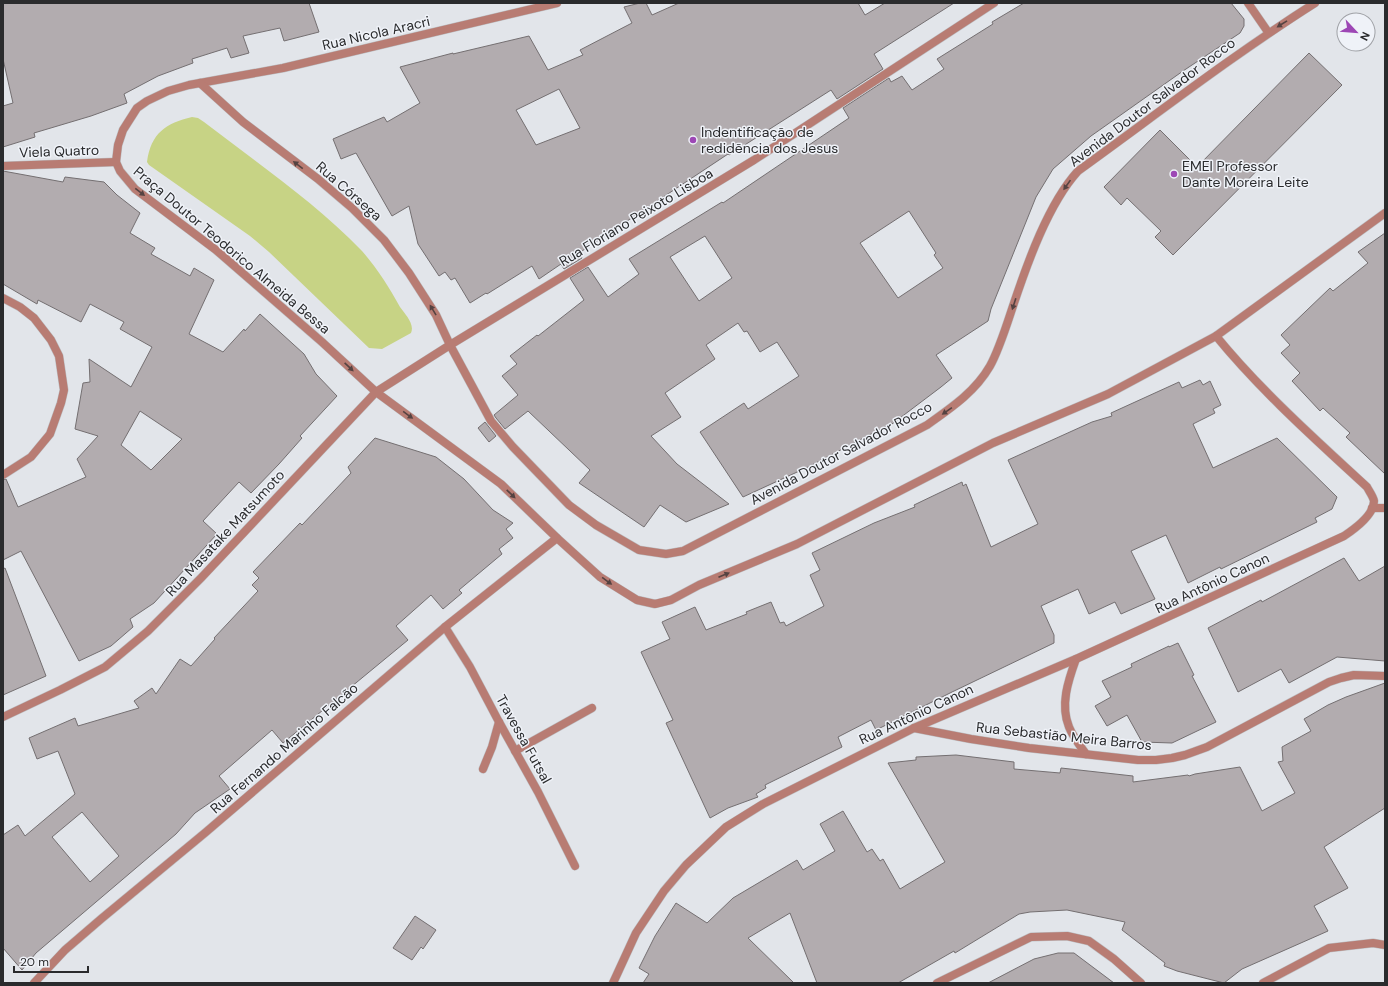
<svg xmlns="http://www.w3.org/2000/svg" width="1388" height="986" viewBox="0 0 1388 986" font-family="'DM Sans',sans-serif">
<rect width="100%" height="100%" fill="#e2e5ea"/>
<path fill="#c7d385" d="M192,117L198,118L204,122C257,163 315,202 362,251C377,268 389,287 400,307C405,314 415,324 411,333L382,349L369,348L269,252L250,236L149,165L147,162C151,133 166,123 192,117Z"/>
<g fill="#b2acaf" stroke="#746f71" fill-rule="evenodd">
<polygon points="3,3 309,3 319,32 284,41 280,28 243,36 249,53 231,58 227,48 192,59 193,63 158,76 124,94 127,103 91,116 34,133 35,137 3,147 3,106 13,103 3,59"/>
<path d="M640,3H646L652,15L679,3H858L865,15L885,3H954L874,54L883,69L837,99L831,90L729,155L728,154L579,253L582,258L564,269L561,264L539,279L532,266L487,294L486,293L470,303L455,278L451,280L445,272L439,276L418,244L409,206L392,216L356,153L341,159L333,139L384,117L387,122L420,103L400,67L453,53V54L529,36L548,70L583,55L580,50L632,23L624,7ZM559,89L580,128L536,145L516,110Z"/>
<path d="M1024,3H1231L1244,19V26L1240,33L1183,71L1091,136L1053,169L1036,197L991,309L988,321L936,355L952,378L941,387L892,424V423L808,467L743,497L700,432L744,403L748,409L799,376L777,342L760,352L747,331L744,332L738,323L706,345L715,359L665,393L681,417L651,436L677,464L729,504L686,522L660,505L644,527L579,483L590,470L528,411L505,429L496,418L494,415L518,395L502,376L517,364L510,356L537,335L538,336L584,300L570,278L588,267L608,297L639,274L629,259L722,202L723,203L849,118L843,108L889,78L891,82L902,76L912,90L944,69L937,59L993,24L992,22ZM909,211L936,253L934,255L943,268L898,298L860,243ZM705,236L732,278L699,301L670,257Z"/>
<polygon points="1309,53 1342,85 1173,255 1155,237 1161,231 1127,198 1121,205 1104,187 1160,130 1197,167"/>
<path d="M3,171L63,182L65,177L104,182L117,195L140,213L130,233L155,248L151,254L190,276L194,268L214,280L189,334L223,352L244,329L245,331L260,314L304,354L316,374L337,396L300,436L302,438L279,464L251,493L239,482L203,521L217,534L154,603L130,619L133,627L111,646L79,661L21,551L3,560V480L6,479L18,507L86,477L77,459L98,436L75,429L83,383L90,382L89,359L131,387L152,347L120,329L124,322L90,304L81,322L38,300L37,304L3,284ZM140,411L182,439L151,470L121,445Z"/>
<polygon points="1385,233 1385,474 1346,437 1350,433 1323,408 1320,411 1292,381 1300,373 1281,353 1290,345 1281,335 1330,288 1333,291 1368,263 1358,252"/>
<polygon points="1200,380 1203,385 1210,381 1221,405 1213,409 1215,413 1193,424 1213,468 1277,438 1337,497 1332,509 1315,518 1317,522 1221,569 1220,567 1188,583 1166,535 1131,551 1155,599 1121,614 1115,602 1089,614 1078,589 1041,606 1054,635 1054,643 952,692 876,730 871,720 838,737 842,747 765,785 766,788 756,794 758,797 728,808 710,818 666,723 673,720 641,652 670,639 662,622 695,607 706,630 747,614 746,612 771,602 780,623 784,622 786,626 824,606 810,575 820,570 812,553 874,523 915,507 914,505 962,482 963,486 966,484 991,547 1038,524 1008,460 1092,422 1112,416 1111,413 1179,382 1182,388"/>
<polygon points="485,422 496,436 489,442 478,428"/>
<path d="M375,438L436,457L464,479L493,510L513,523L506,529L513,538L499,549L502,554L459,590L462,593L443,609L431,595L396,626L408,640L283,743L272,730L219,776L230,789L195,813L176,834L36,953L22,970L3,948V835L18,825L25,836L75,794L58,751L37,759L29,738L75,718L78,726L139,708L134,701L152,688L156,694L180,659L191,666L215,639L214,638L258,591L252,585L259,578L253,572L300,523L302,525L351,473L348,467ZM82,812L119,856L90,882L52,837Z"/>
<polygon points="1344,558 1359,581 1385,566 1385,661 1337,657 1289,683 1281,669 1238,692 1208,628 1261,600 1262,602"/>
<polygon points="5,568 46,676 3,695 3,569"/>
<polygon points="1178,643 1194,675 1192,676 1216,722 1172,743 1142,742 1127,715 1107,726 1095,706 1111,697 1102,681 1132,667 1131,664 1169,646 1169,647"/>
<polygon points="1385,683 1385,808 1324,847 1348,888 1314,906 1328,931 1242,969 1224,983 1177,971 1164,966 1165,963 1122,930 1125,922 1067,910 1030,912 1019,914 955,953 954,951 898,983 817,983 790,913 748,938 794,983 643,983 649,974 639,968 655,936 676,903 707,923 733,898 797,860 803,870 835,851 820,824 843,811 867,852 872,849 880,861 883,859 900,889 945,862 888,763 916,760 916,757 956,755 1014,762 1014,769 1060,773 1061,768 1133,776 1133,782 1188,775 1189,776 1195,774 1240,767 1262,811 1295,793 1278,762 1283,761 1282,747 1311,731 1304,719 1328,705 1346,697"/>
<polygon points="415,916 436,930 423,949 421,947 412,960 393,948"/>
<polygon points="1058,953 1074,953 1114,983 988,983 1034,959"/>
</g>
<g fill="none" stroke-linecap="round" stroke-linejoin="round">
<defs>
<polyline id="lane" points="1372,508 1385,508"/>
<g id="street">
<polyline points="557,3 283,68 189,85 168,91 147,101 137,108 123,130 118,145 116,162 120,171 135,189 216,250 322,342 376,392 501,484 557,538 600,577 637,600 655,604 671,600 699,585 797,544 993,443 1108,394 1216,336 1385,213"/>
<polyline points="1248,3 1268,32"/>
<path d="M200,83L243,122L318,179L352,208L384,240L409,273L436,315L450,345L491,421L513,447L569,505L596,525L639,550L666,554L683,551L927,425C951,408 975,392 990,366C999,350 1007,324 1013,306C1027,264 1048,204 1078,171C1157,114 1233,55 1315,3"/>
<polyline points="3,166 116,162"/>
<polyline points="3,298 20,307 34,318 51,340 59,356 64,390 61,403 50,434 31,457 3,475"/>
<polyline points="445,627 470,667 499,722 538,792 575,866"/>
<path d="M1076,659C1068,681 1060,705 1069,727C1073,737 1080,746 1086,754"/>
<polyline points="3,717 60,690 105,667 148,631 201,578 376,392 450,345 754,160 994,3"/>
<polyline points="914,728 971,739 1029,748 1138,760 1156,760 1172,758 1185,755 1207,747 1329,682 1341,678 1354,675 1385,676"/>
<polyline points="515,751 592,708"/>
<polyline points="483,769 492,747 499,722"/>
<polyline points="34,983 65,950 101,919 206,832 445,627 557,538"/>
<path d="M613,983L636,933L664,891L686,865L726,827L763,804L914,728L1076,659L1344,536C1353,530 1374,515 1374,501C1373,496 1369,491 1367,487C1315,439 1261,391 1216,336"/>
<polyline points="937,983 1031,937 1067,936 1089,941 1114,959 1141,983"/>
<polyline points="1263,983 1329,948 1373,943 1385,945"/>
</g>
</defs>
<use href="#lane" stroke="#bdc0c4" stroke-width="9"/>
<use href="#street" stroke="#bdc0c4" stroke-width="9"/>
<use href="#lane" stroke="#b87c73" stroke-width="8"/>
<use href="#street" stroke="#b87c73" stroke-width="8"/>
</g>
<defs><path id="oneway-solid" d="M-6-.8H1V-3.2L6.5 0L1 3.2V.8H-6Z"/></defs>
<g fill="#554342">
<use href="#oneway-solid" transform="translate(1282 24) rotate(148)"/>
<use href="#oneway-solid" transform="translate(298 165) rotate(-143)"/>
<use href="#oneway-solid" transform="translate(1067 185) rotate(125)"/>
<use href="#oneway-solid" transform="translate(140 192) rotate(38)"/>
<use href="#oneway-solid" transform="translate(1014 304) rotate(108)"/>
<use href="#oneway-solid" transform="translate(433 310) rotate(-121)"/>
<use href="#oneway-solid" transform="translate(349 367) rotate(43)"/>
<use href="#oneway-solid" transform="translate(947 411) rotate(145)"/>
<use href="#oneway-solid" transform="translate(408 415) rotate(36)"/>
<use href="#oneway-solid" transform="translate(511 494) rotate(44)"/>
<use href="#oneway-solid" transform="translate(724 575) rotate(-23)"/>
<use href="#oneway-solid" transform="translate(607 581) rotate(36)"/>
</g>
<g fill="#9d47b5" stroke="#eff2f8" stroke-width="1.5">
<circle cx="693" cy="140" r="4"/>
<circle cx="1174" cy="174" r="4"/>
</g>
<g text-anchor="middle" stroke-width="3" stroke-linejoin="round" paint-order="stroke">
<g font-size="14" fill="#2a2b2d" stroke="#eff2f8">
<text transform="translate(376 33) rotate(-13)" y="5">Rua Nicola Aracri</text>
<text transform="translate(1152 102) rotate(-37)" y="5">Avenida Doutor Salvador Rocco</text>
<text transform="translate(59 151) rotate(-2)" y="5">Viela Quatro</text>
<text transform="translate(349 191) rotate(41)" y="5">Rua Córsega</text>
<text transform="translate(636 217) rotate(-31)" y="5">Rua Floriano Peixoto Lisboa</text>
<text transform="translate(232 250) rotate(40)" y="5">Praça Doutor Teodorico Almeida Bessa</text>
<text transform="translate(841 453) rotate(-28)" y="5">Avenida Doutor Salvador Rocco</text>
<text transform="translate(225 533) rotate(-47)" y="5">Rua Masatake Matsumoto</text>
<text transform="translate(1212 583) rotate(-25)" y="5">Rua Antônio Canon</text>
<text transform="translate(916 714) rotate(-25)" y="5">Rua Antônio Canon</text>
<text transform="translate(1064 736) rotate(6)" y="5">Rua Sebastião Meira Barros</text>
<text transform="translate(524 739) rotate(61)" y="5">Travessa Futsal</text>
<text transform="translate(284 748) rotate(-41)" y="5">Rua Fernando Marinho Falcão</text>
</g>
<g font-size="14" fill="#2a2b2d" stroke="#eff2f8" text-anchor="start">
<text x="701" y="137">Indentificação de<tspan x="701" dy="16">redidẽncia dos Jesus</tspan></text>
<text x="1182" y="171">EMEI Professor<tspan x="1182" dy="16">Dante Moreira Leite</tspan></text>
</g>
</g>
<rect width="1388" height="986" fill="none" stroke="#2a2b2d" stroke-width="8"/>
<g transform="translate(1356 32) rotate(116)"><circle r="19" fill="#eff2f8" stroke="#a0a2a7"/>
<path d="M0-3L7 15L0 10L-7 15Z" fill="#9d47b5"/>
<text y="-6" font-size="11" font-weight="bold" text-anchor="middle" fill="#2a2b2d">N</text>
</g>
<path d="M14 966v6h74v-6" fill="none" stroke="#2a2b2d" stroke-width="2"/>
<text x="20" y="966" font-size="12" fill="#2a2b2d" stroke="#eff2f8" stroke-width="3" paint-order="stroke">20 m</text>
</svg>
